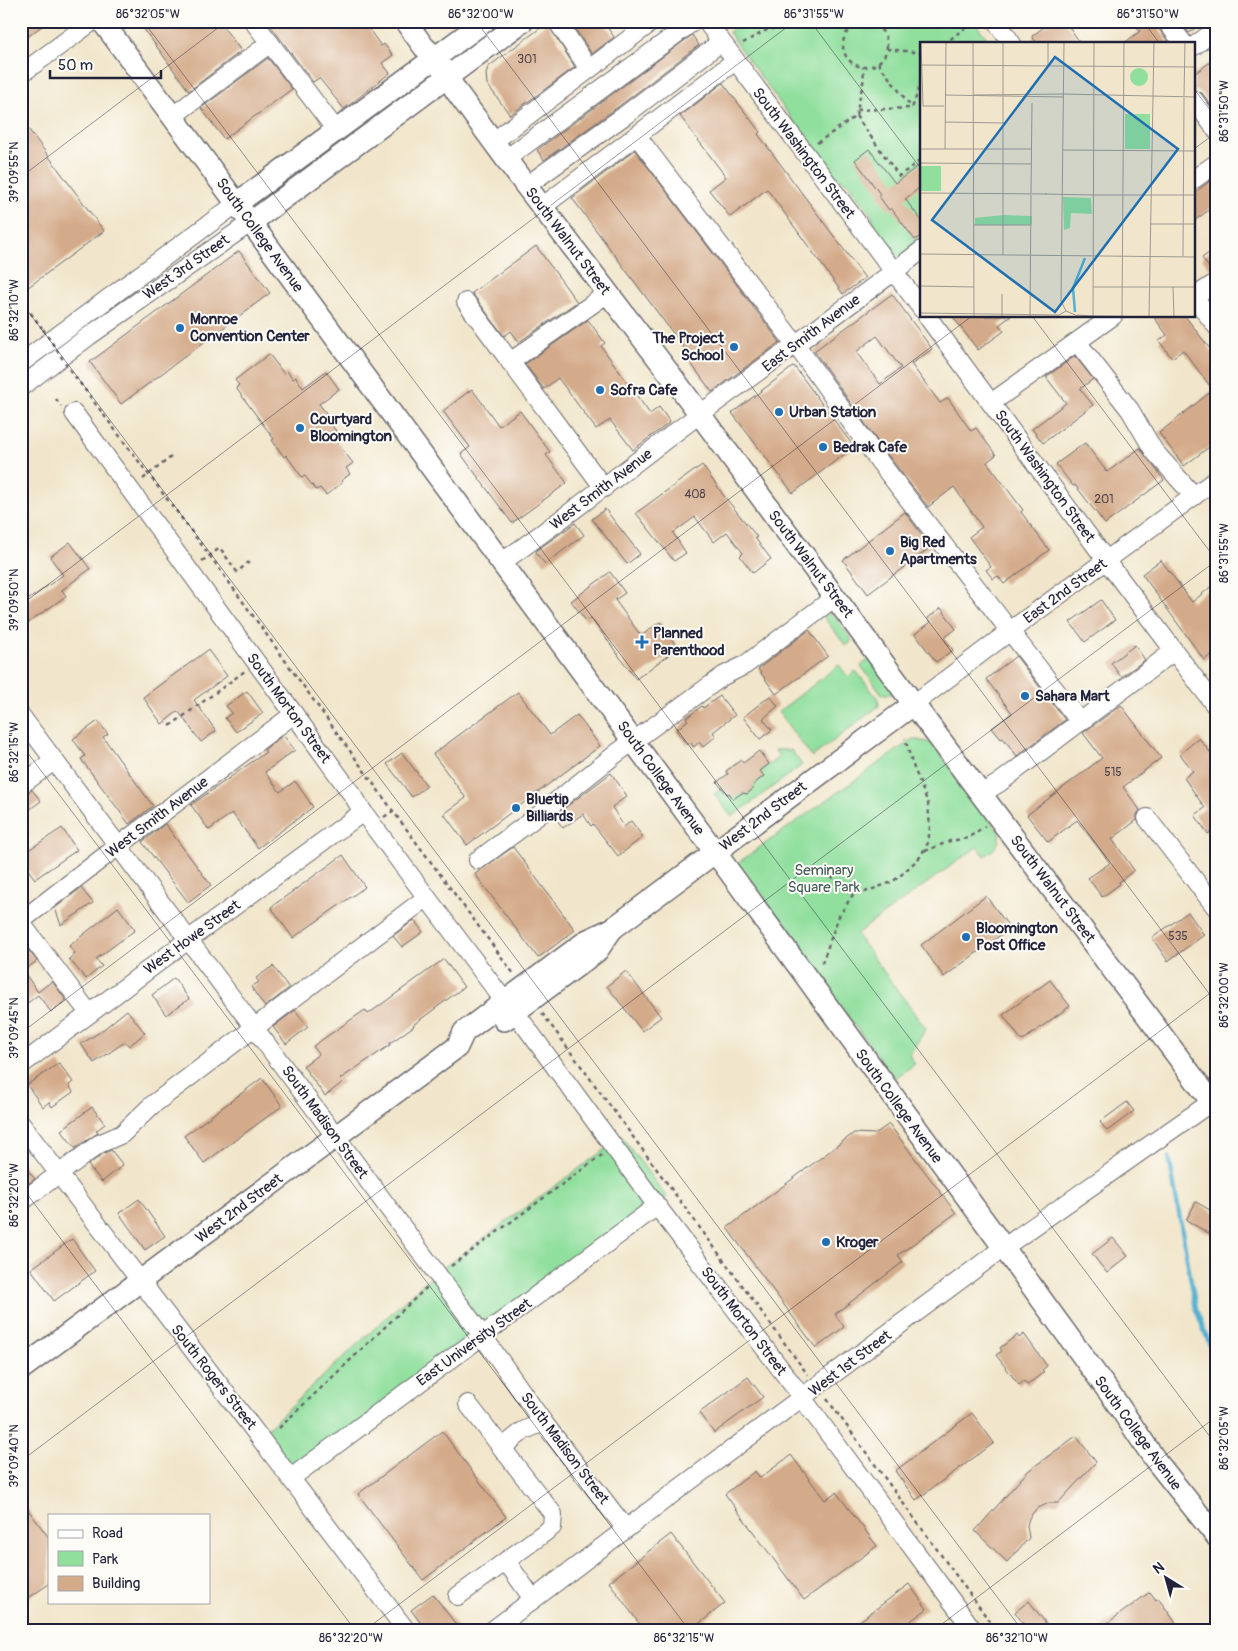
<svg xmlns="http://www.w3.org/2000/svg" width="1238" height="1651" viewBox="0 0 1238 1651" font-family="Pangolin,sans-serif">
<rect width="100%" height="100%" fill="#fdfcf7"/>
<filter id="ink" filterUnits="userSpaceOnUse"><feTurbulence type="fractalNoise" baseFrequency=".02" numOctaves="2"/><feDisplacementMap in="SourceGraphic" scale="10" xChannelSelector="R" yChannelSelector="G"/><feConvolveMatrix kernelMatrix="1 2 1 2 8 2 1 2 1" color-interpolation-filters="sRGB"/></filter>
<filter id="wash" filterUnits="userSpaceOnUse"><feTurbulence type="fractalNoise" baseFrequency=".0096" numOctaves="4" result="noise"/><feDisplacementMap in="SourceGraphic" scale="20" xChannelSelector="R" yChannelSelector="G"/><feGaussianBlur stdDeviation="1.12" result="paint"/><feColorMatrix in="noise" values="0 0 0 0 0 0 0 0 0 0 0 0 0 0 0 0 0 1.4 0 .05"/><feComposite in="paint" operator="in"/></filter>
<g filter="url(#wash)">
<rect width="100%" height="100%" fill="#f1e6cb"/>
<g fill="#90df9d" stroke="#59806c">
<polygon points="744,21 974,21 991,44 922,44 922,241 897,261 876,231 871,214 847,182 834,176 738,46 729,32"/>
<polygon points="828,613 832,614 851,638 851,642 846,646 823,616"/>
<polygon points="868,660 870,660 896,691 893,694 882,694 861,666"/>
<polygon points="839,665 848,677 856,671 878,699 879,706 812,757 778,712"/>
<path d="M913,739L932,743L999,832C1001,845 994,849 985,856L977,847L856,934L926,1029L909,1055L915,1064L895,1078L732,867Z"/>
<polygon points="775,750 791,750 802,765 732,817 714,794 722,788 733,799 742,793 747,794 753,789 754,784 764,776 760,771 779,757"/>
<polygon points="622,1137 667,1198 295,1475 263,1432 429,1278"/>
</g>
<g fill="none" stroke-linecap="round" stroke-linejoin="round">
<polyline stroke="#53b0d1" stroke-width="4.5" points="1169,1157 1196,1309 1217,1364"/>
</g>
<g id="blocks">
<g fill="#d4ab8a" fill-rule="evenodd">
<polygon points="21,21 48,21 21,42"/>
<polygon points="138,21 219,21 241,51 189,91"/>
<polygon points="267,21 363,21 381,46 384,44 393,55 382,63 390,73 344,109 319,78 313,82"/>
<polygon points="570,21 603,21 614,37 592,54"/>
<polygon points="1052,21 1065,21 1081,44 1037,44 1032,36"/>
<polygon points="1132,21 1156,21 1158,28 1170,44 1123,44 1140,31"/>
<polygon points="1180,21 1204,21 1189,33"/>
<polygon points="547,23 575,67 510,115 487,84 486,74 488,67"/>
<polygon points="692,35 699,45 618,107 544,160 537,150"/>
<polygon points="1217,57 1217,100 1211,105 1202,93 1194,90 1194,74"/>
<polygon points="268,58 292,89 224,139 201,108"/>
<polygon points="723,83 760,132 758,134 865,278 843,294 767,189 730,217 709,190 726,177 680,116"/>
<polygon points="21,119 104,231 27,288 21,280"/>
<polygon points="869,149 895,183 922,163 922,186 905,199 922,221 922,235 915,240 891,208 889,210 878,195 880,194 855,160"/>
<polygon points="635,150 780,342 712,392 684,354 687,352 572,198"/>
<polygon points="1217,176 1217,204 1194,221 1194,193"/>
<polygon points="536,246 577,302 519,342 511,331 504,336 472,293"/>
<polygon points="1217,247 1217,271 1213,273 1202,258"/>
<polygon points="239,251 270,293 121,404 90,362"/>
<path d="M892,294L932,349L911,364L940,403L948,398L971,431L976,428L996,455L987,462L1023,510L1021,512L1049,550L1004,584L998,576L993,579L986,570L991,567L969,537L982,527L954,487L928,507L880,445L814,351ZM877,336L901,368L880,384L856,352Z"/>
<polygon points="952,316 1011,316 999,325 1004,331 978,350"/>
<polygon points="1153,316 1185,316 1217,358 1217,441 1184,466 1159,433 1213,390 1183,350 1172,358 1159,341 1167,335"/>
<polygon points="588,320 605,343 601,346 650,414 659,407 670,422 633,450 610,420 596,429 558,378 544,389 525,364"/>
<polygon points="269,354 284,374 287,371 293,379 296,377 303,388 326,371 339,389 319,404 333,422 330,423 336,431 331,435 353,463 346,468 350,474 341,481 342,483 326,495 320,488 316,490 305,476 302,477 286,455 284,457 272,440 274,439 236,388 239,385 235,380"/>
<polygon points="1075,356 1093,379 1080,389 1093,405 1043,443 1032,429 1066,403 1046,377"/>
<polygon points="794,366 854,447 793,493 732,413"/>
<polygon points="472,389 499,426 520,411 550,452 546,455 567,483 512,523 461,454 470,447 443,411"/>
<polygon points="1085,443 1107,472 1140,448 1164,480 1105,524 1075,485 1073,486 1056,464"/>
<polygon points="702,465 724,496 757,537 755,538 771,559 753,573 740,556 743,553 727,532 714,542 695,517 673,533 686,553 674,561 636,513"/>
<polygon points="605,509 640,554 627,564 592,519"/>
<polygon points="905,512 931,547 868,594 843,560"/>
<polygon points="575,523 584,535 545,564 536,553 537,550"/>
<polygon points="70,542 90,569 62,590 66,596 21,628 21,605 63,575 50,557"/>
<polygon points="1161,560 1192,602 1217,582 1217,651 1204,660 1142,574"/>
<polygon points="610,572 625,593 615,600 641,636 660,622 678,648 636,679 591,618 586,621 571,601"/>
<polygon points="1101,600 1115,620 1085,642 1070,622"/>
<polygon points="941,608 956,629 944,638 953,650 936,662 915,634 931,622 928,618"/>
<polygon points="809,630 828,656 776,694 758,669"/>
<polygon points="1135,645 1145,660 1121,677 1111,663"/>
<polygon points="208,650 227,676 194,700 216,731 201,742 178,711 162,724 143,697"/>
<polygon points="1016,656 1065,720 1017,756 1003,738 1001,739 992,728 1012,713 986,679"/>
<polygon points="247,691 263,713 236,732 225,718 232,713 226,706"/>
<polygon points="518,692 550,735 577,715 600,746 467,845 444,814 466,798 433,754"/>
<polygon points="720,696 735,715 713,732 716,736 703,747 699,742 694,747 690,742 687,745 676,730 688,720 686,718 702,706 703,708"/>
<polygon points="770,696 778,706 763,719 772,730 760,739 743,717"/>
<polygon points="1121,705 1161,758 1123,787 1140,810 1137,814 1137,820 1112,839 1134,870 1119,882 1120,884 1102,897 1088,878 1110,863 1077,820 1048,842 1027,815 1102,758 1083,733"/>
<polygon points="98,721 108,734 103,737 153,806 129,824 81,759 85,756 73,739"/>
<polygon points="283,735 295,750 265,772 280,792 295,781 313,807 258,848 232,813 209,830 191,805 266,752 264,750"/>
<polygon points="1199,738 1217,761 1217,828 1208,834 1195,815 1205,808 1184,778 1193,771 1180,754"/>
<polygon points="759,751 769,764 760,771 764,776 754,784 753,789 747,794 742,793 733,799 729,793 727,794 717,782 728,774 726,771 741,760 743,763"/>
<polygon points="402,753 427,786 412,797 387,764"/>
<polygon points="611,773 627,796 612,807 624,827 631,821 643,837 618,856 593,824 591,826 583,814 563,828 554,816"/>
<polygon points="32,790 41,801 21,816 21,796"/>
<polygon points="165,824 211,885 188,902 142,842"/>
<polygon points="62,828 77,850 35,879 21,860 21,855"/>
<polygon points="513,847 575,930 538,958 475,874"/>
<polygon points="343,855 365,887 293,938 271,907"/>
<polygon points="81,888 93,903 61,925 55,908"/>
<polygon points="986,896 1010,928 944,977 921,945"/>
<polygon points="118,907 135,930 96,959 102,966 86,979 69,959 75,953 69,946"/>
<polygon points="1188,912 1204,935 1168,961 1152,938"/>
<polygon points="414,920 423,932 402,947 393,936"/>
<polygon points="21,941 37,961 23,971 38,992 52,981 66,1000 51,1012 38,995 21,1008"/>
<polygon points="444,959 464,987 413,1025 414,1026 390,1043 390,1045 340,1079 343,1082 325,1096 303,1066 319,1054 313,1046 365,1010 368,1014"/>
<polygon points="273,966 289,988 265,1007 251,987 259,982 256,978"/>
<polygon points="626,971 661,1017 642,1031 607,986"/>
<polygon points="174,978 189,999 166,1015 152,995"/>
<polygon points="1050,980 1070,1006 1022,1041 1003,1015"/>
<polygon points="127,1010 145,1033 129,1046 125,1042 94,1063 81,1044 100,1032"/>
<polygon points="295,1010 308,1027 286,1044 273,1027"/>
<polygon points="59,1063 73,1082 69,1085 73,1092 52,1107 49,1102 43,1107 27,1085"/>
<polygon points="262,1078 282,1106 204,1163 184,1136"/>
<polygon points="1127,1102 1134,1111 1107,1131 1100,1122"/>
<polygon points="92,1107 105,1124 96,1131 98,1133 75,1148 61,1130"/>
<polygon points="889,1124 956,1213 898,1255 903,1262 835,1314 844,1327 816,1348 727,1228 854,1133 875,1134"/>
<polygon points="111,1150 123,1165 102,1182 88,1165 104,1153"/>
<polygon points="21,1162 35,1179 21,1189"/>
<polygon points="139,1199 165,1236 145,1250 119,1213"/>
<polygon points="1196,1202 1217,1214 1217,1238 1186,1220"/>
<polygon points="1113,1238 1128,1256 1107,1273 1092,1254"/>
<polygon points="72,1239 95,1271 54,1301 31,1269"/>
<polygon points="1024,1334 1047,1366 1042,1370 1044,1372 1027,1385 1024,1381 1019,1385 996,1355 1002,1351 1000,1348 1017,1335 1019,1338"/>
<polygon points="748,1377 763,1397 714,1433 699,1413"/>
<polygon points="972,1413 994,1443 916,1500 895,1471"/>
<polygon points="442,1431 506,1517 423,1580 358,1494"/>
<polygon points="1076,1436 1096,1462 1058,1503 1049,1503 1036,1509 1029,1518 1027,1525 1029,1538 1007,1562 975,1531 1028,1471"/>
<polygon points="791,1455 825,1500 836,1492 877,1546 804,1600 725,1494 755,1471 760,1478"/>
<polygon points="21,1500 49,1538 49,1584 21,1603"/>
<polygon points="671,1534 725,1603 691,1630 644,1630 609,1582"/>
<polygon points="909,1584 927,1609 898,1630 848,1630"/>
<polygon points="1150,1592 1156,1600 1158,1598 1181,1630 1098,1630"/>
<polygon points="433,1594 460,1630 426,1630 411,1610"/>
<polygon points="1029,1601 1044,1621 1051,1630 1028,1630 1015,1612"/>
</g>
</g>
</g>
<g filter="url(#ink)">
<use href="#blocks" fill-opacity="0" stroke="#6a676d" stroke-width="1"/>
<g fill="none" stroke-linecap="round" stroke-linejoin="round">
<defs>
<g id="minor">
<polyline points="253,21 336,130"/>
<polyline points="557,21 589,69"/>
<polyline points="706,21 922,309"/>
<polyline points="996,21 1012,44"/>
<polyline points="1166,21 1184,44"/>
<polyline points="1194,46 1217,29"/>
<polyline points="21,74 93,21"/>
<polyline points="1194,100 1217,131"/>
<polyline points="173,116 270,43"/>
<polyline points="637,136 796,345 879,461 1080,722"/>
<polyline points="494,141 653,21"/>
<polyline points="506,159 694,21"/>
<polyline points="1194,179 1217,163"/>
<polyline points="526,186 624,116 721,42"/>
<polyline points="542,207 735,61"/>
<polyline points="1194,297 1217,327"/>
<polyline points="1194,297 1217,282"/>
<polyline points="466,302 604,488"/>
<polyline points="927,316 1106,560 1217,708"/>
<polyline points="1077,342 1130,410 1154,451 1194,496"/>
<polyline points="510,362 608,293"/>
<polyline points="21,363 236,204"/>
<polyline points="21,387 89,336 250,223"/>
<polyline points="991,403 1113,316"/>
<polyline points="74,413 294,714 354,797 363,812 505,1002"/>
<path d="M502,562C563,520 621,473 681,428C761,369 843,311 922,250"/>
<polyline points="914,704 1010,631 1217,479"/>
<polyline points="21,716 336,1137 482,1335 543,1422 626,1529"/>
<polyline points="21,785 54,761"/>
<polyline points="981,794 999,783 1174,651"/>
<polyline points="1147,818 1217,909"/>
<polyline points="478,860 539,815 617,753 723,676 745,665 835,597"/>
<polyline points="21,921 105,856 294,714"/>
<polyline points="21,923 89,1013"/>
<polyline points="515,1012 657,1206 795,1388 973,1630"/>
<polyline points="21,1065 188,940 363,812"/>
<polyline points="21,1124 406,1630"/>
<polyline points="21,1202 99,1144 122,1134 151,1106 426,898"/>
<polyline points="468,1404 502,1448 523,1431 543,1422"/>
<polyline points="502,1448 553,1514 552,1527 506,1561 533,1599"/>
<polyline points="291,1478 657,1206"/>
<polyline points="458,1596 506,1561"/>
<polyline points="493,1630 672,1494 1003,1248 1217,1098"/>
</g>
<g id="major">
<polyline points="102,21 715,852 1114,1399 1156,1461 1217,1537"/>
<polyline points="405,21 424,47 435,57 456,91 526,186 679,386 927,722 1217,1109"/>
<polyline points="236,204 485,21"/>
<polyline points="250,223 523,21"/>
<polyline points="504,1020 597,951 612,929"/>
<polyline points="21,1369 457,1047 464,1032 588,940 612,929 914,704"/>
</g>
</defs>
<use href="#minor" stroke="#6a676d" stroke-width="20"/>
<use href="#major" stroke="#6a676d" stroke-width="24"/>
<g stroke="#6a676d" stroke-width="2.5" stroke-dasharray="4 4" stroke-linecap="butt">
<circle cx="865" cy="45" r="22"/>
<polyline points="743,43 767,30 784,26 799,27 837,24 853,27 851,21"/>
<polyline points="944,44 974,21"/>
<polyline points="887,49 922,53"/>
<polyline points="878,63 912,108"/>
<polyline points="857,110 912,108 922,81"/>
<polyline points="856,116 899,176 922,159"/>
<polyline points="817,143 856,116 864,78 863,67"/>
<polyline points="21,300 42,328"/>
<polyline points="70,370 210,556 393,811 514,974"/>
<polyline points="56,399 61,406"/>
<polyline points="143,479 171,457"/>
<polyline points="202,561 220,548 237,572 249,562"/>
<polyline points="170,726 245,671"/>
<polyline points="384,817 393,811"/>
<polyline points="925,851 950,841 968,838 985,826"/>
<polyline points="824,871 852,893 865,892 892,882 900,876 920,857 928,843 930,827 928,803 912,763 905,738"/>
<polyline points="822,963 839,916 854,893"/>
<polyline points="542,1013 808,1375"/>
<polyline points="451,1266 602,1155"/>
<polyline points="827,1399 996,1630"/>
<polyline points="279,1428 428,1286"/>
</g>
<use href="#minor" stroke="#fff" stroke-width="18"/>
<use href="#major" stroke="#fff" stroke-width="21"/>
<polyline stroke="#6a676d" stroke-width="2.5" stroke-dasharray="4 4" stroke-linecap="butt" points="43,329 70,370"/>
</g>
</g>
<path fill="none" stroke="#22223b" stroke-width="1" stroke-opacity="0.45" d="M143,21L1217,1446M476,21L1217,1004M810,21L922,170M1143,21L1160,44M1194,89L1217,119M1194,149L1217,132M21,177L227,21M21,302L1022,1630M1032,316L1217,561M21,605L795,21M21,744L689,1630M21,1033L972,316M21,1186L355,1630M21,1461L1217,560M21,1629L22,1630M365,1630L1217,988M934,1630L1217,1416"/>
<g fill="#1f6fb2" stroke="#fdfcf7" stroke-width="2">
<circle cx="180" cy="328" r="5"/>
<circle cx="734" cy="347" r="5"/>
<circle cx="600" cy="390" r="5"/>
<circle cx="779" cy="412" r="5"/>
<circle cx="300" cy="428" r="5"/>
<circle cx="823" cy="447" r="5"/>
<circle cx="890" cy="551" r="5"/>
<path d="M639.5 634.5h5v5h5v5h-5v5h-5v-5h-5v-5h5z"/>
<circle cx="1025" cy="696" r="5"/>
<circle cx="516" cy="808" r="5"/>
<circle cx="966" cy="937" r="5"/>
<circle cx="826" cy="1242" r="5"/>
</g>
<g text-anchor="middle" stroke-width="4" stroke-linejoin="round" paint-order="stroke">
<g font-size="12" fill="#4e444f">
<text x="527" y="63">301</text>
<text x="695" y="498">408</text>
<text x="1104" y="503">201</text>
<text x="1113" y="776">515</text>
<text x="1178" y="940">535</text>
</g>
<g font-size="15" fill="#22223b" stroke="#fdfcf7">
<text transform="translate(804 153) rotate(53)" y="5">South Washington Street</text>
<text transform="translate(260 235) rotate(54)" y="5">South College Avenue</text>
<text transform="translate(568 241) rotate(53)" y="5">South Walnut Street</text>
<text transform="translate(186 267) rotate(-35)" y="5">West 3rd Street</text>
<text transform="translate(811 333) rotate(-37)" y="5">East Smith Avenue</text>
<text transform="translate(1045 476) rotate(54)" y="5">South Washington Street</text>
<text transform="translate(601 489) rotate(-37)" y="5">West Smith Avenue</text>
<text transform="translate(811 564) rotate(53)" y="5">South Walnut Street</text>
<text transform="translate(1065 591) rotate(-36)" y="5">East 2nd Street</text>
<text transform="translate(289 708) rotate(54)" y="5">South Morton Street</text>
<text transform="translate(661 778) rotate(54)" y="5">South College Avenue</text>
<text transform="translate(763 816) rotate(-37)" y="5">West 2nd Street</text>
<text transform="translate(157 817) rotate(-37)" y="5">West Smith Avenue</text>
<text transform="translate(1053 889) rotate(53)" y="5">South Walnut Street</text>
<text transform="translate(192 937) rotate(-36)" y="5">West Howe Street</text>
<text transform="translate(899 1106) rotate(54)" y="5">South College Avenue</text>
<text transform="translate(325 1122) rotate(54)" y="5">South Madison Street</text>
<text transform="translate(239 1208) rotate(-37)" y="5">West 2nd Street</text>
<text transform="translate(744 1321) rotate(53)" y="5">South Morton Street</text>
<text transform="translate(474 1342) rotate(-36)" y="5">East University Street</text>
<text transform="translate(850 1363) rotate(-37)" y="5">West 1st Street</text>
<text transform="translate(214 1377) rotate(52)" y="5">South Rogers Street</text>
<text transform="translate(1138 1433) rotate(54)" y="5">South College Avenue</text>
<text transform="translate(565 1448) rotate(53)" y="5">South Madison Street</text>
</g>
<g font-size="15" font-weight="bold" fill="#22223b" stroke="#fdfcf7" text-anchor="start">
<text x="190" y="324">Monroe<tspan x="190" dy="17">Convention Center</tspan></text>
<text x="724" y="343" text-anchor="end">The Project<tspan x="724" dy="17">School</tspan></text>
<text x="610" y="395">Sofra Cafe</text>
<text x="789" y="417">Urban Station</text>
<text x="310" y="424">Courtyard<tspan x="310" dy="17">Bloomington</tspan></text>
<text x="833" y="452">Bedrak Cafe</text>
<text x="900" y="547">Big Red<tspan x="900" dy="17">Apartments</tspan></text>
<text x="653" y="638">Planned<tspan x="653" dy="17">Parenthood</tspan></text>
<text x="1035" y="701">Sahara Mart</text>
<text x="526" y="804">Bluetip<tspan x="526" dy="17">Billiards</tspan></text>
<text x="976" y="933">Bloomington<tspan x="976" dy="17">Post Office</tspan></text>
<text x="836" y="1247">Kroger</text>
</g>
<g font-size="15" fill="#435b58" stroke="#fdfcf7">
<text x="824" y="875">Seminary<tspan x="824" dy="17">Square Park</tspan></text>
</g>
</g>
<g transform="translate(920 42)">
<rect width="275" height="275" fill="#f1e6cb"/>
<path d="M210 35a9 9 0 1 1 18 0a9 9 0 1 1-18 0ZM205,72H230V107H205ZM0,124H21V149H0ZM143,155L171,156L172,172L151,171L150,186L144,188ZM83,173L112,174V183H55V176Z" fill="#90df9d"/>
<path fill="none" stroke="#53b0d1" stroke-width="2.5" d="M155,270L153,246L165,216"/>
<path fill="none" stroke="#9e9891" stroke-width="1" d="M1,0L3,64M53,0L54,275M128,0V23M144,0L141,259L146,269L160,275M0,23L275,25M144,52L275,55M25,53L143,55M54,53L144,52M264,54L265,0M3,64H24M25,80L84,81M0,107H111M25,107L26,0M143,108L275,109M0,117V64M0,121L111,122M0,151L127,152M111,151L112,61M125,152L173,153M173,153H275M230,182H275M54,183H110M0,212L275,215M83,213V0M263,214L264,56M0,244L54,245M173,245H275M253,245L254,275M0,271L139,273L146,269M157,273L173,274M173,274L247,275M82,275V252M110,275L111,153M173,275L174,0M202,275L204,0M229,275L234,0"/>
<path fill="#1f6fb2" fill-opacity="0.15" stroke="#1f6fb2" stroke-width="2.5" d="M135,15L258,107L135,270L12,178Z"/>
<rect width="275" height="275" fill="none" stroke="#22223b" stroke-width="2.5"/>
</g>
<rect width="1238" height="1651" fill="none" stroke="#fdfcf7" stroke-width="55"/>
<rect x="48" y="1514" width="162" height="90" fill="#fdfcf7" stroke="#a5a5ac"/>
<rect x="58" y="1530" width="25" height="8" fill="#ffffff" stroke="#a5a5ac"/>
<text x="92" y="1538" font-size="15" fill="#22223b">Road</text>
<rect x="58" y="1551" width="25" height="15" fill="#90df9d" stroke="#a5a5ac"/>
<text x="92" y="1564" font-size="15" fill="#22223b">Park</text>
<rect x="58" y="1576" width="25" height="15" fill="#d4ab8a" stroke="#a5a5ac"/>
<text x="92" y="1588" font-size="15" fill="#22223b">Building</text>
<g transform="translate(1166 1578) rotate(323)" stroke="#fdfcf7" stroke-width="4" paint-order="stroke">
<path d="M0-4L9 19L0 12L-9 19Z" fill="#22223b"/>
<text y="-8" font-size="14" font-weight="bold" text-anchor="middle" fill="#22223b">N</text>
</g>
<path d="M50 70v8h111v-8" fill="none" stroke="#22223b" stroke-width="2.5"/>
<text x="58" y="70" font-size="15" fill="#22223b" stroke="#fdfcf7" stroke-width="4" paint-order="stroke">50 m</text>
<rect x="28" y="28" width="1182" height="1596" fill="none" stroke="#22223b" stroke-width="2"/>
<g font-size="12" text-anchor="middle" fill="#22223b">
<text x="148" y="18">86°32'05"W</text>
<text x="481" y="18">86°32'00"W</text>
<text x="814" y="18">86°31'55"W</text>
<text x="1148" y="18">86°31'50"W</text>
<text transform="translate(1224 111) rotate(-90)" y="4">86°31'50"W</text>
<text transform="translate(14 172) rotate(-90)" y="4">39°09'55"N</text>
<text transform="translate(14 310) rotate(-90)" y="4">86°32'10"W</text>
<text transform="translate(1224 553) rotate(-90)" y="4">86°31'55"W</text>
<text transform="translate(14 600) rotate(-90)" y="4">39°09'50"N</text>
<text transform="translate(14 752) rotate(-90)" y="4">86°32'15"W</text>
<text transform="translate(1224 995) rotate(-90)" y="4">86°32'00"W</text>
<text transform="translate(14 1028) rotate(-90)" y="4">39°09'45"N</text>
<text transform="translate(14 1195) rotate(-90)" y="4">86°32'20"W</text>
<text transform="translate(1224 1438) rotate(-90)" y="4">86°32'05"W</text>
<text transform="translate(14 1456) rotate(-90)" y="4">39°09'40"N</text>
<text x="351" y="1642">86°32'20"W</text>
<text x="684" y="1642">86°32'15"W</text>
<text x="1017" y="1642">86°32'10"W</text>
</g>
</svg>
